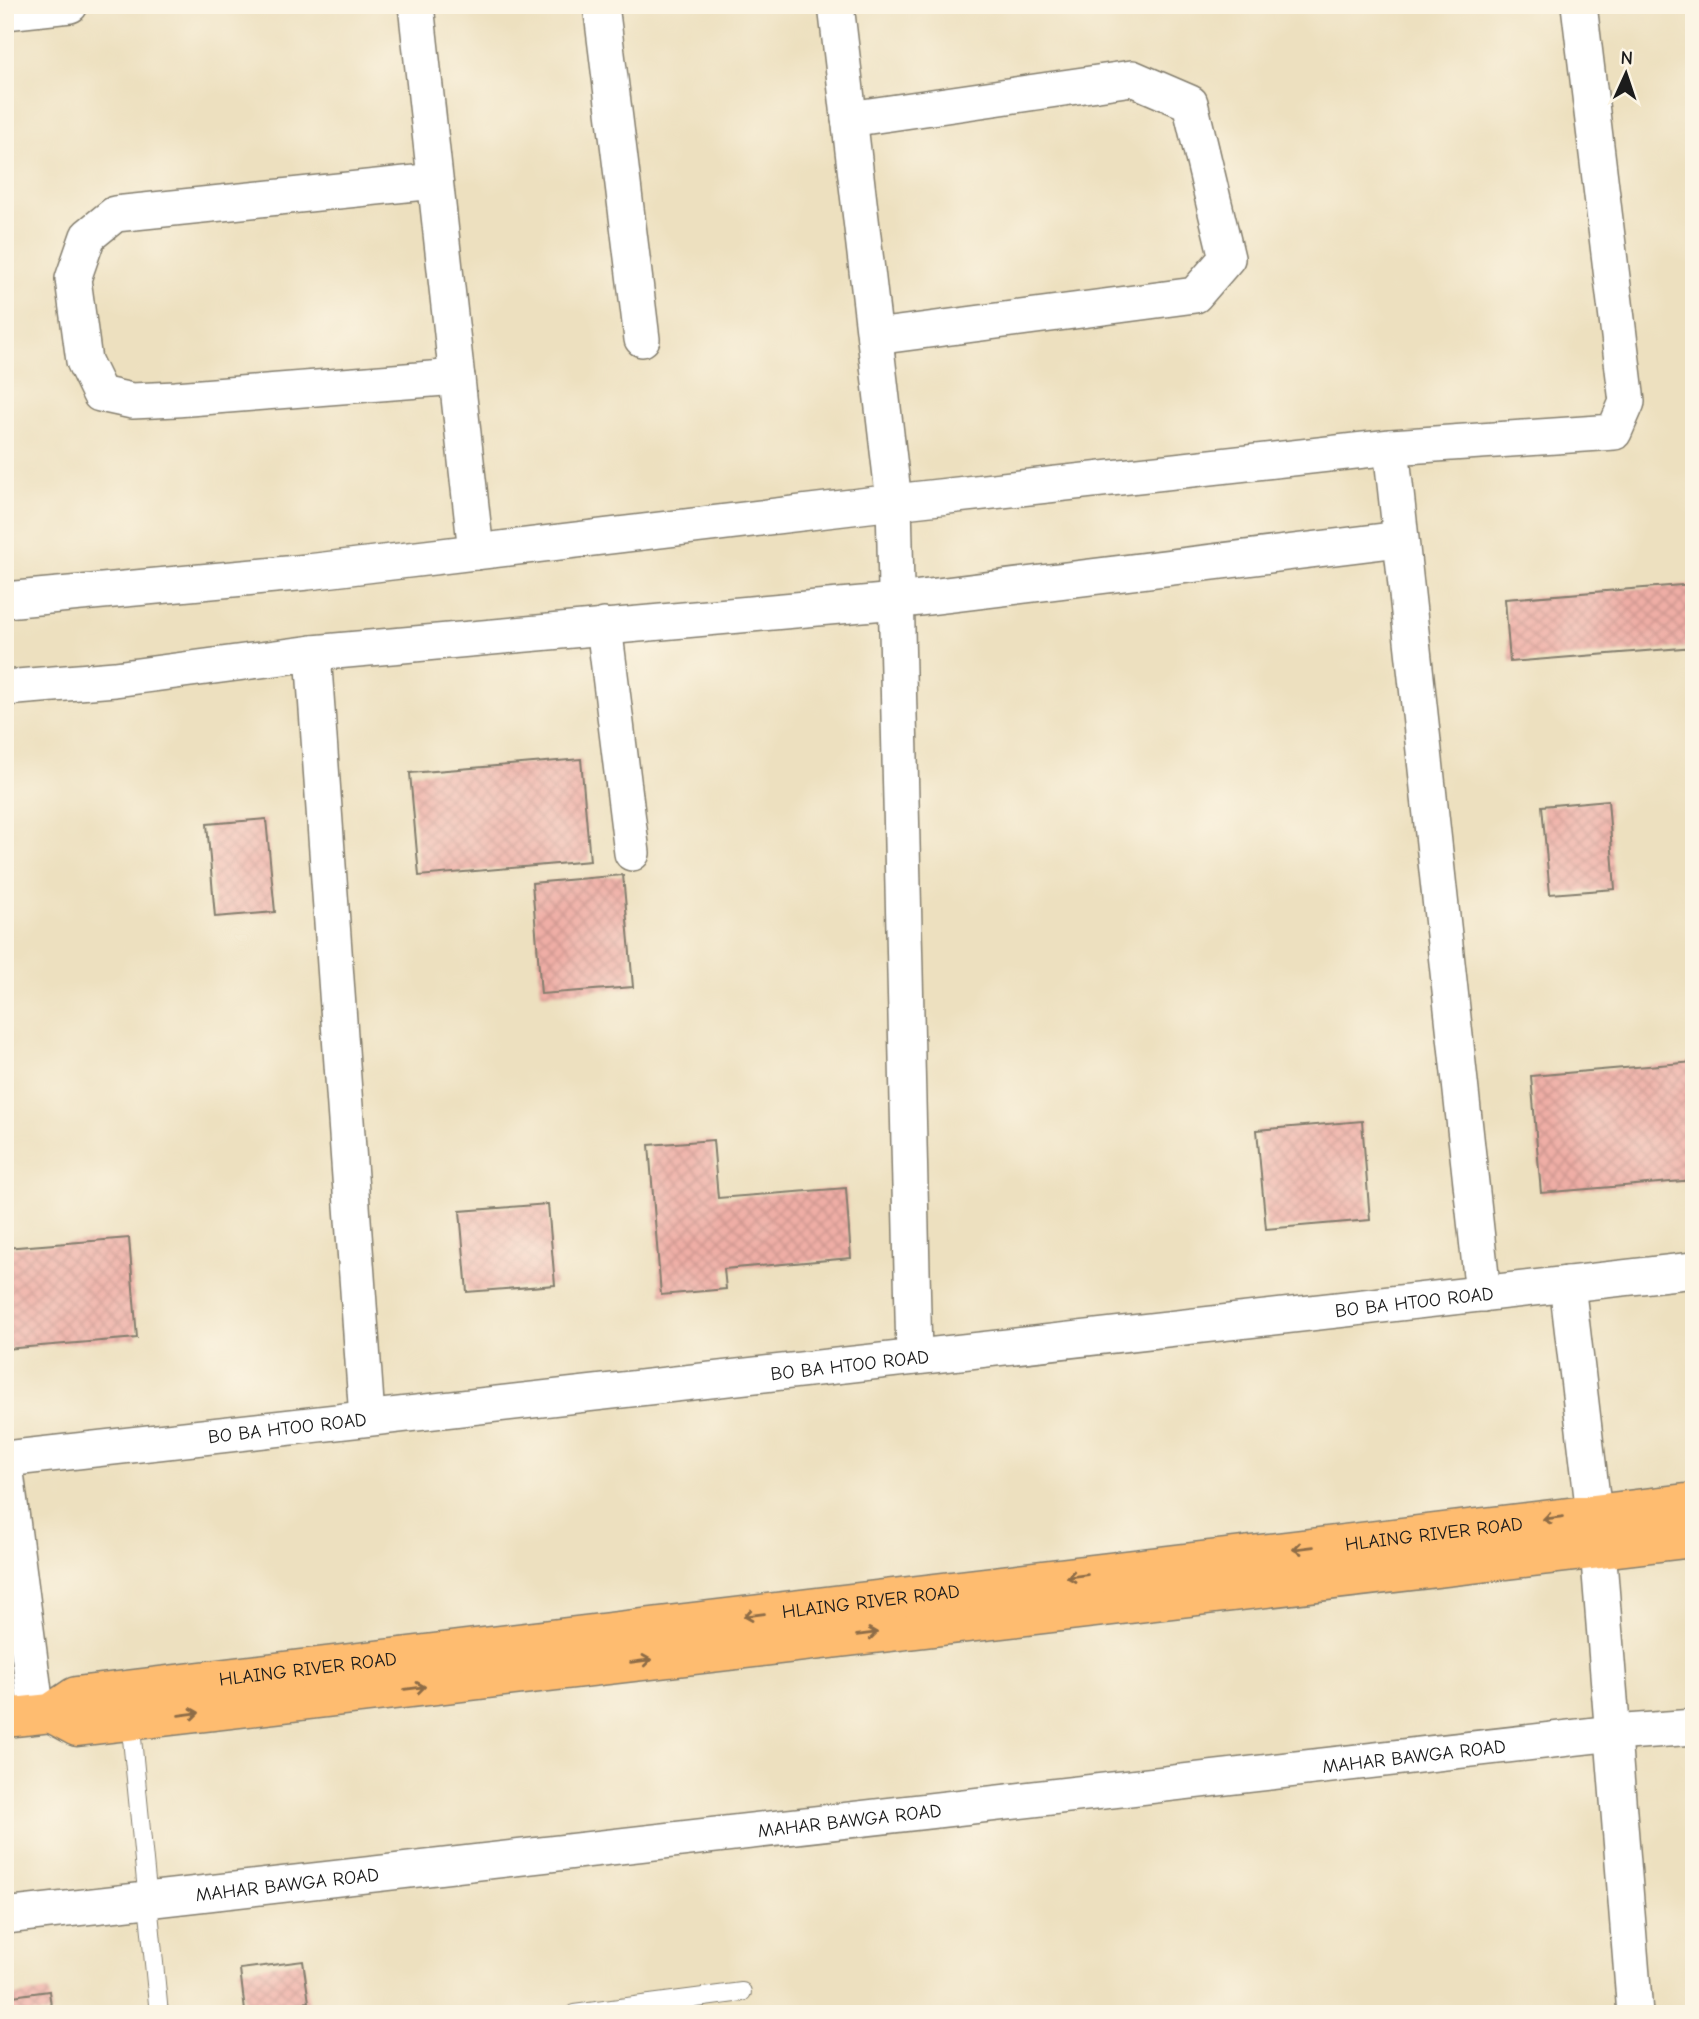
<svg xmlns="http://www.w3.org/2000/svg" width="1699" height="2019" viewBox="0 0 1699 2019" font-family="'Comic Neue',sans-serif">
<defs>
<pattern id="building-cross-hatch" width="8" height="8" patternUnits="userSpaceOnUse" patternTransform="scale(1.75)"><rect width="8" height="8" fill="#efaea6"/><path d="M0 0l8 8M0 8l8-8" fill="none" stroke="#cc958e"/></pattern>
</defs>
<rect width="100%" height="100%" fill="#fcf5e5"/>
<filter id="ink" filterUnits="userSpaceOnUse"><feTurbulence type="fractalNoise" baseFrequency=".0143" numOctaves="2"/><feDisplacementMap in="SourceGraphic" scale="14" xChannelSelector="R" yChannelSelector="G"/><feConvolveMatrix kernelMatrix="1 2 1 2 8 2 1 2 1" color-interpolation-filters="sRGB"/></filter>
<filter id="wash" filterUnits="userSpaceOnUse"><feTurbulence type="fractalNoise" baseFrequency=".00686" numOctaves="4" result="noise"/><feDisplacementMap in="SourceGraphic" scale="28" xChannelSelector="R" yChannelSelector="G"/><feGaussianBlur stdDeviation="1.57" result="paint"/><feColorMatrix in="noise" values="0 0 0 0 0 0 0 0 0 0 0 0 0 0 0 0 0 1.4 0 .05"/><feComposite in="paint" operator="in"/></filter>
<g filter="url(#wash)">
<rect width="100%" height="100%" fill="#ede0bf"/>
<g id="blocks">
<g fill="url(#building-cross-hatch)">
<polygon points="1694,584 1694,647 1510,662 1505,599"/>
<polygon points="581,759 590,861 419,876 410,773"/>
<polygon points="1608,800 1615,889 1550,894 1542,806"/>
<polygon points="266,819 275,912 215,917 207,824"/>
<polygon points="623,875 633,987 541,994 532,883"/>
<polygon points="1694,1062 1694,1180 1541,1193 1531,1076"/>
<polygon points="1362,1121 1370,1220 1266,1229 1257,1130"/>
<polygon points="713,1140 718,1198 846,1188 851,1258 724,1269 726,1289 661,1295 649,1145"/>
<polygon points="548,1204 555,1285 467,1292 460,1211"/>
<polygon points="129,1238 137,1338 5,1349 5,1248"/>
<polygon points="303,1961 309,2002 245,2011 240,1969"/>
<polygon points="49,1991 52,2014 5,2014 5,1997"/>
</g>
</g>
</g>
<g filter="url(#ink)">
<use href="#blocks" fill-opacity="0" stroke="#847e6e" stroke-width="2"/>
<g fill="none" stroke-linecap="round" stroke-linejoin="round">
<defs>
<g id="lane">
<polyline points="130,1718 159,2014"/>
<polyline points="574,2014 742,1992"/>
</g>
<g id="street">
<polyline points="416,5 476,552"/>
<polyline points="601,5 642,339"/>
<polyline points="836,5 894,502 914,1357"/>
<polyline points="5,12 70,5"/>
<polyline points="849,119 1132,78 1190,103 1227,258 1195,295 875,337"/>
<polyline points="435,181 115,214 88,236 73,279 84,361 100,394 132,401 176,399 457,377"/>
<polyline points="1391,447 1483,1294"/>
<polyline points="5,600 308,572 894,502 1391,447 1614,432 1627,402 1579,5"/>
<polyline points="604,626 632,853"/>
<polyline points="313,653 367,1418"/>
<polyline points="5,688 115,679 313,653 896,601 1400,539"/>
<polyline points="1567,1284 1598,1548 1635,2014"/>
<path id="s1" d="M5,1459L1694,1270"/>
<polyline points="5,1465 37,1715"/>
<path id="s2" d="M5,1916L1613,1733L1694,1727"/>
</g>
<g id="primary">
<polyline points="51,1713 77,1727 1694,1538"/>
<path id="s3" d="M5,1718L51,1713L76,1696L1694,1502"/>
</g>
</defs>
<use href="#lane" stroke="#847e6e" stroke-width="20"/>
<use href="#street" stroke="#847e6e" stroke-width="38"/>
<use href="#primary" stroke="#847e6e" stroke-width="41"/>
<use href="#lane" stroke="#fff" stroke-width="18"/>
<use href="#street" stroke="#fff" stroke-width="35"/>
<use href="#primary" stroke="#febc70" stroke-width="38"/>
</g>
<defs><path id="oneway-shaft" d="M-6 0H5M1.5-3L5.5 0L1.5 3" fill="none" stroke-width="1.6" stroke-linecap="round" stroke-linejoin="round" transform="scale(1.75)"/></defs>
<g stroke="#8d6c46">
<use href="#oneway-shaft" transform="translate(1553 1518) rotate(173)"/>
<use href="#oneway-shaft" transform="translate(1303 1548) rotate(173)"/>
<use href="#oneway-shaft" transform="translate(1077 1576) rotate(173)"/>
<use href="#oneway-shaft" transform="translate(754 1615) rotate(173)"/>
<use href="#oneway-shaft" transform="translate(867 1634) rotate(-7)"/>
<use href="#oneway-shaft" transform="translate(641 1661) rotate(-7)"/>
<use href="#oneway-shaft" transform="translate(415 1688) rotate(-7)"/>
<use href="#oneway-shaft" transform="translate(189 1714) rotate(-7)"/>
</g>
</g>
<g text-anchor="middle" stroke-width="7" stroke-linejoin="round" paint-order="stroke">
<g font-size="19" fill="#1c1c1c" stroke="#fcf5e5">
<text dy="7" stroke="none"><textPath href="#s1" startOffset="1418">BO BA HTOO ROAD</textPath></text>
<text dy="7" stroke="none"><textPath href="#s1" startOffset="850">BO BA HTOO ROAD</textPath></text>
<text dy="7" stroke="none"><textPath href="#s1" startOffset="284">BO BA HTOO ROAD</textPath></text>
<text dy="7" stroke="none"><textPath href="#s3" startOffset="1444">HLAING RIVER ROAD</textPath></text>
<text dy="7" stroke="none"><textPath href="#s3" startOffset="877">HLAING RIVER ROAD</textPath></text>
<text dy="7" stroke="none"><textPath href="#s3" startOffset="310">HLAING RIVER ROAD</textPath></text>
<text dy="7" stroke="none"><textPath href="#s2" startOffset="1418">MAHAR BAWGA ROAD</textPath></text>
<text dy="7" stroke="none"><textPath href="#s2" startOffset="850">MAHAR BAWGA ROAD</textPath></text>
<text dy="7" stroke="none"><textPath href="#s2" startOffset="284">MAHAR BAWGA ROAD</textPath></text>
</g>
</g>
<rect width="1699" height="2019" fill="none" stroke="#fcf5e5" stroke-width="28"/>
<g transform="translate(1626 74) rotate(3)" stroke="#fcf5e5" stroke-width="5" paint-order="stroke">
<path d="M0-5L12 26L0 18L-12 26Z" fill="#1c1c1c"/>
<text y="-10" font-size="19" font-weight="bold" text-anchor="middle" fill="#1c1c1c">N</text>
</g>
</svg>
